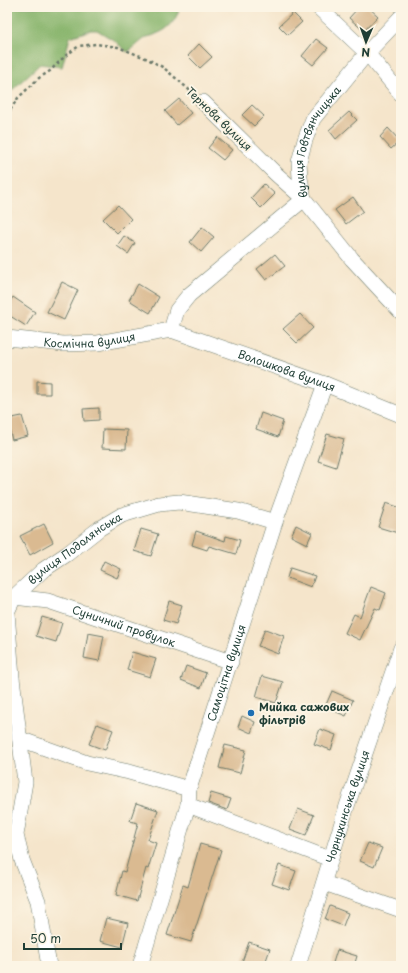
<svg xmlns="http://www.w3.org/2000/svg" width="408" height="973" viewBox="0 0 408 973" font-family="'Playpen Sans',sans-serif">
<rect width="100%" height="100%" fill="#fcf5e5"/>
<filter id="ink" filterUnits="userSpaceOnUse"><feTurbulence type="fractalNoise" baseFrequency=".025" numOctaves="2"/><feDisplacementMap in="SourceGraphic" scale="8" xChannelSelector="R" yChannelSelector="G"/><feConvolveMatrix kernelMatrix="1 2 1 2 8 2 1 2 1" color-interpolation-filters="sRGB"/></filter>
<filter id="wash" filterUnits="userSpaceOnUse"><feTurbulence type="fractalNoise" baseFrequency=".012" numOctaves="4" result="noise"/><feDisplacementMap in="SourceGraphic" scale="16" xChannelSelector="R" yChannelSelector="G"/><feGaussianBlur stdDeviation="0.9" result="paint"/><feColorMatrix in="noise" values="0 0 0 0 0 0 0 0 0 0 0 0 0 0 0 0 0 1.4 0 .05"/><feComposite in="paint" operator="in"/></filter>
<g filter="url(#wash)">
<rect width="100%" height="100%" fill="#f5e5cb"/>
<path fill="#8ab66e" stroke="#547a51" d="M7,7H180C176,20 170,29 156,34C153,36 150,36 147,37C140,41 135,48 127,52L115,41L97,30H91L70,37L62,67L40,64L9,93L7,89V53L10,48L7,45Z"/>
<g id="blocks">
<g fill="#daba91">
<polygon points="359,7 368,7 378,16 364,31 349,18"/>
<polygon points="293,13 302,22 288,35 279,26"/>
<polygon points="316,39 328,48 313,65 302,56"/>
<polygon points="199,44 212,57 200,68 188,56"/>
<polygon points="179,99 191,113 177,125 165,111"/>
<polygon points="252,105 264,116 254,126 242,115"/>
<polygon points="349,112 357,120 336,139 329,130"/>
<polygon points="388,128 400,141 391,149 380,137"/>
<polygon points="217,137 232,150 223,160 208,148"/>
<polygon points="264,184 275,194 261,208 251,198"/>
<polygon points="353,197 363,211 346,224 335,210"/>
<polygon points="118,205 131,219 117,233 103,219"/>
<polygon points="202,227 214,237 201,252 190,242"/>
<polygon points="124,236 135,243 128,254 117,246"/>
<polygon points="275,254 285,266 266,280 257,269"/>
<polygon points="62,282 78,290 64,320 47,312"/>
<polygon points="138,284 159,297 150,313 129,300"/>
<polygon points="13,297 35,312 26,326 7,314 7,306"/>
<polygon points="300,314 313,328 297,343 283,329"/>
<polygon points="37,381 50,382 50,394 37,394"/>
<polygon points="99,408 99,420 84,421 83,409"/>
<polygon points="261,413 283,421 278,437 256,429"/>
<polygon points="22,416 28,436 12,440 7,419"/>
<polygon points="103,429 127,430 126,449 102,448"/>
<polygon points="327,434 344,439 336,467 318,461"/>
<polygon points="386,503 401,508 401,524 398,533 378,527"/>
<polygon points="44,524 53,542 30,555 20,536"/>
<polygon points="296,525 312,533 307,544 291,536"/>
<polygon points="141,529 158,534 151,556 134,551"/>
<polygon points="196,531 225,541 226,536 240,540 236,554 209,546 207,550 192,545"/>
<polygon points="104,561 121,569 117,578 100,570"/>
<polygon points="290,568 315,576 311,587 287,578"/>
<polygon points="371,587 386,593 380,610 375,608 360,640 345,633 354,614 360,617"/>
<polygon points="169,601 182,605 176,624 163,620"/>
<polygon points="42,617 62,623 56,642 36,636"/>
<polygon points="265,629 284,636 278,654 258,646"/>
<polygon points="88,633 104,636 99,661 84,658"/>
<polygon points="132,652 156,659 150,677 127,670"/>
<polygon points="186,666 206,673 201,688 181,680"/>
<polygon points="262,676 283,682 276,703 256,697"/>
<polygon points="332,691 353,700 346,716 325,707"/>
<polygon points="242,716 255,722 251,733 238,727"/>
<polygon points="97,724 113,730 105,750 89,744"/>
<polygon points="320,729 336,735 331,750 314,744"/>
<polygon points="225,745 246,750 240,773 219,768"/>
<polygon points="211,793 231,799 227,810 208,803"/>
<polygon points="136,803 158,810 148,840 156,843 148,869 146,868 137,901 116,895 122,871 125,872 138,823 130,821"/>
<polygon points="298,809 314,815 306,835 290,829"/>
<polygon points="368,843 382,848 374,867 360,861"/>
<polygon points="200,844 221,850 191,942 167,935 183,885 188,887"/>
<polygon points="279,865 296,871 289,890 272,884"/>
<polygon points="330,906 348,913 343,926 325,919"/>
<polygon points="106,918 128,923 122,947 100,941"/>
<polygon points="249,942 270,949 264,966 253,966 242,962"/>
<polygon points="337,950 357,956 354,966 332,966"/>
</g>
</g>
</g>
<g filter="url(#ink)">
<use href="#blocks" fill-opacity="0" stroke="#6a7869" stroke-width="1"/>
<g fill="none" stroke-linecap="round" stroke-linejoin="round">
<defs>
<g id="minor">
<polyline points="318,7 367,53 401,94"/>
<polyline points="203,102 276,174 304,199 352,259 401,312"/>
<path id="s1" d="M171,330L177,310L189,295L304,199L300,178L299,162L305,140L313,119L367,53L401,17"/>
<path id="s2" d="M7,338L63,344L98,343L171,330L325,384L401,415"/>
<path id="s3" d="M14,597L48,601L231,662"/>
<polyline points="20,739 87,763 129,772 189,789"/>
<polyline points="188,805 330,859"/>
<polyline points="324,883 401,910"/>
<path id="s4" d="M49,966L38,901L22,860L16,835L25,782L12,678L7,612L14,597L43,570L67,554L100,528L122,515L159,504L179,502L238,511L275,522"/>
<path id="s5" d="M140,966L188,805L189,789L275,522L325,384"/>
<path id="s6" d="M298,966L347,806L401,648"/>
</g>
</defs>
<use href="#minor" stroke="#6a7869" stroke-width="16"/>
<polyline stroke="#6a7869" stroke-width="2.5" stroke-dasharray="3 3" stroke-linecap="butt" points="7,115 18,98 39,78 50,71 65,56 79,46 96,44 118,47 148,59 164,68 194,94"/>
<use href="#minor" stroke="#fff" stroke-width="15"/>
</g>
</g>
<circle fill="#1f6fb2" stroke="#fcf5e5" stroke-width="1.5" cx="251" cy="713" r="4"/>
<g text-anchor="middle" stroke-width="4" stroke-linejoin="round" paint-order="stroke">
<g font-size="11" fill="#1f3d34" stroke="#fcf5e5">
<text transform="translate(219 119) rotate(44)" y="4">Тернова вулиця</text>
<text dy="4" stroke="none"><textPath href="#s1" startOffset="252">вулиця Говтвянчицька</textPath></text>
<text dy="4" stroke="none"><textPath href="#s2" startOffset="83">Космічна вулиця</textPath></text>
<text dy="4" stroke="none"><textPath href="#s2" startOffset="288">Волошкова вулиця</textPath></text>
<text dy="4" stroke="none"><textPath href="#s4" startOffset="455">вулиця Подолянська</textPath></text>
<text dy="4" stroke="none"><textPath href="#s3" startOffset="114">Суничний провулок</textPath></text>
<text dy="4" stroke="none"><textPath href="#s5" startOffset="306">Самоцітна вулиця</textPath></text>
<text dy="4" stroke="none"><textPath href="#s6" startOffset="167">Чорнухинська вулиця</textPath></text>
</g>
<g font-size="11" font-weight="bold" fill="#1f3d34" stroke="#fcf5e5" text-anchor="start">
<text x="259" y="711">Мийка сажових<tspan x="259" dy="13">фільтрів</tspan></text>
</g>
</g>
<rect width="408" height="973" fill="none" stroke="#fcf5e5" stroke-width="24"/>
<g transform="translate(366 42) rotate(182)" stroke="#fcf5e5" stroke-width="3" paint-order="stroke">
<path d="M0-3L7 15L0 10L-7 15Z" fill="#1f3d34"/>
<text y="-6" font-size="11" font-weight="bold" text-anchor="middle" fill="#1f3d34">N</text>
</g>
<path d="M24 943v6h97v-6" fill="none" stroke="#1f3d34" stroke-width="2"/>
<text x="30" y="943" font-size="12" fill="#1f3d34" stroke="#fcf5e5" stroke-width="3" paint-order="stroke">50 m</text>
</svg>
